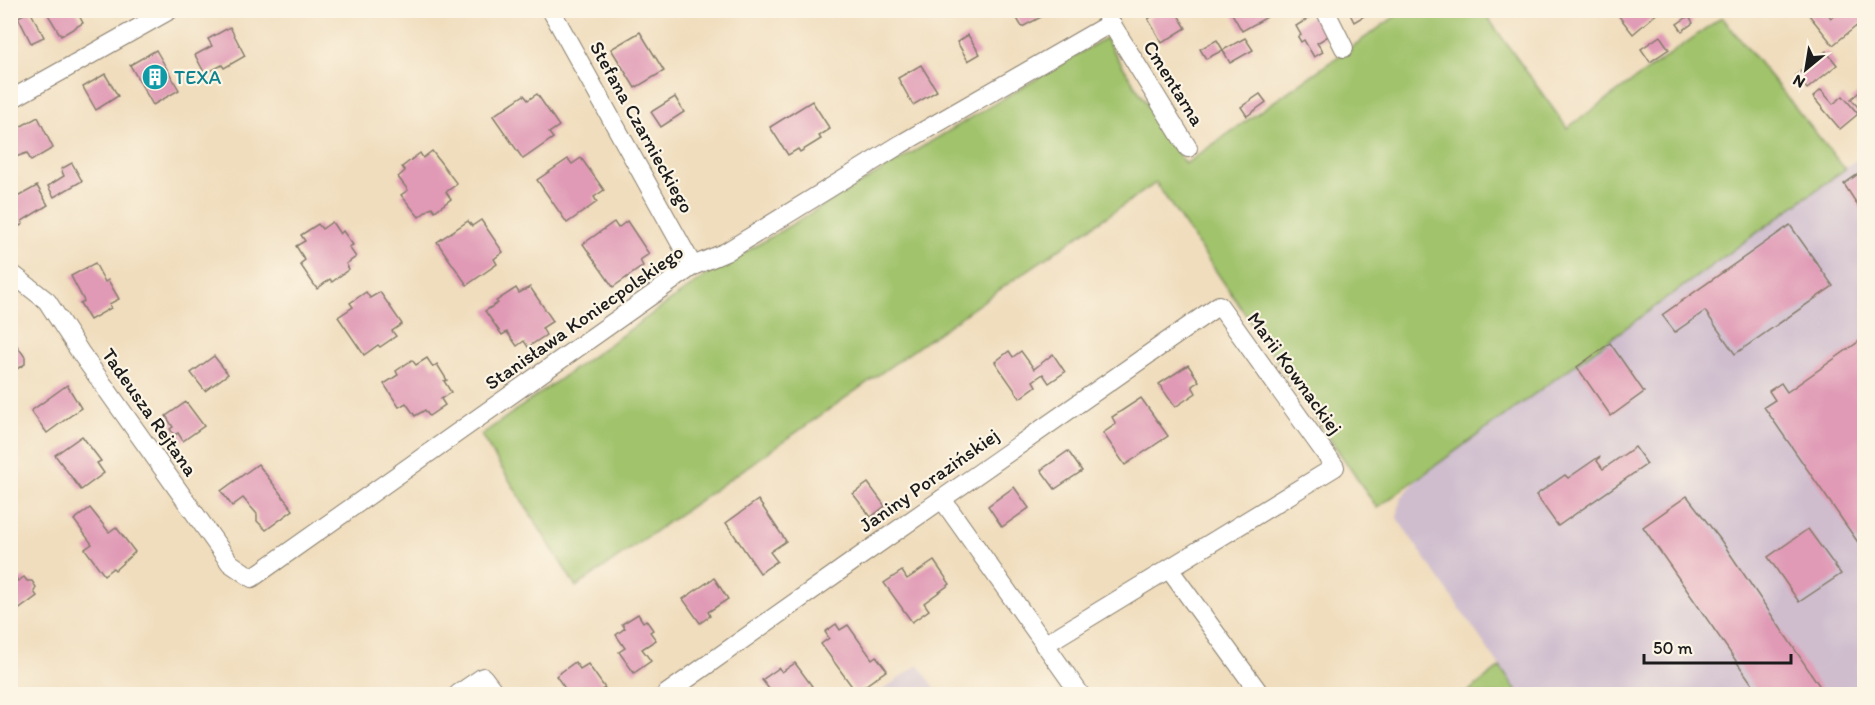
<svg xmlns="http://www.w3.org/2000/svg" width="1875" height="705" viewBox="0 0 1875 705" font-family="Itim,sans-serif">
<rect width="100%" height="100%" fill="#fcf5e5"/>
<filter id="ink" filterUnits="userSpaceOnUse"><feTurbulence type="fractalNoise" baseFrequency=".0167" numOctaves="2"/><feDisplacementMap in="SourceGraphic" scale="12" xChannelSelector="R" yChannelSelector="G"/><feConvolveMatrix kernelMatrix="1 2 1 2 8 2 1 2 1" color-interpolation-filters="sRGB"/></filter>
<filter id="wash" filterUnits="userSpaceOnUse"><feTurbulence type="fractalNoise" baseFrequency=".008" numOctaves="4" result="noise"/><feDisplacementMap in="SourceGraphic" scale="24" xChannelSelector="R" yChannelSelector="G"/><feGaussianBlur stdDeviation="1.35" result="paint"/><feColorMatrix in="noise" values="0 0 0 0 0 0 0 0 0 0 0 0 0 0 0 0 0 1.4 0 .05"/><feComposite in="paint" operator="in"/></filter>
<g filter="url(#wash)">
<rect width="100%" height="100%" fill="#f0ddbd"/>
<g fill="#cfbdce">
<polygon points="1864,154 1864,694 1519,694 1397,518 1401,498 1417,480"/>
<polygon points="918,665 940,694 877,694"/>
</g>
<g fill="#a1c36c" stroke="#5e7044" stroke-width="1.5">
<polygon points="1403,11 1483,11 1567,128 1722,17 1845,169 1377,508 1156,183 1012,281 576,587 481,435 707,275 1105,38 1185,164"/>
<polygon points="1500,667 1519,694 1465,694"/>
</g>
<g id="blocks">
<g fill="#e09ab5">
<polygon points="51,10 76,10 83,23 61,36 47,13"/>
<polygon points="1012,10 1048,10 1049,13 1022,27"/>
<polygon points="1162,10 1175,10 1186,28 1162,43 1148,19"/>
<polygon points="1234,10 1266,10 1269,16 1242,31 1231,12"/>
<polygon points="1348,10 1374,10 1354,22"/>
<polygon points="1614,10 1661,10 1633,34"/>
<polygon points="1805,10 1825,10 1831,18 1840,10 1864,10 1864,20 1833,45"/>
<polygon points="30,11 44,37 31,43 18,17"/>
<polygon points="1318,12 1330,35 1317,43 1323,52 1314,57 1304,40 1301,42 1298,37 1301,35 1296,26"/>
<polygon points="1689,16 1693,23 1682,31 1677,24"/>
<polygon points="230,27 245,56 224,68 222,65 205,74 195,55 212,46 208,39"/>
<polygon points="640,32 664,71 635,88 611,49"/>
<polygon points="968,35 980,54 968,61 957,42"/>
<polygon points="1660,36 1669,49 1650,62 1641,49"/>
<polygon points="1245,38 1253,50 1230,63 1223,50"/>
<polygon points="1217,40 1223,50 1206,59 1200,49"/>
<polygon points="156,50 179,90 153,105 130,65"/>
<polygon points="1826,51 1837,65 1807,89 1796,75"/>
<polygon points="921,65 937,91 913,105 898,78"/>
<polygon points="105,74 118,96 96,110 83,87"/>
<polygon points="1864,88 1864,112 1863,113 1851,99"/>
<polygon points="1821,90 1833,104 1843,96 1858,114 1840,129 1813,97"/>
<polygon points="537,94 559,126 549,133 553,138 523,159 493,116 524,95 528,100"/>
<polygon points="1260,94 1266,102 1247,116 1241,107"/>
<polygon points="675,97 684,112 661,127 651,112"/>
<polygon points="812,101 830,129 819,136 821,139 800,152 798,149 788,155 770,127"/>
<polygon points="38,117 53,148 31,161 27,153 10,159 10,129 15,127 16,129"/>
<polygon points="432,151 457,184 446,192 451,199 435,211 432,207 419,217 401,195 408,190 398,177 405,171 402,167 420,153 423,158"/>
<polygon points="581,158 604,190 594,197 597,202 567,223 537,180 568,159 572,164"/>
<polygon points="72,163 82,181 54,197 48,186 64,176 61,169"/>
<polygon points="1864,170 1864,215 1844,184"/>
<polygon points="37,186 48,205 22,221 23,224 20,226 14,216 16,215 10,205 10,201"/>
<polygon points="481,220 503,252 494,259 497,264 467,285 437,242 468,221 472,226"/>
<polygon points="627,221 649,254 640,260 643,266 613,287 583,244 614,222 618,228"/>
<polygon points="332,222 340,234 343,231 353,245 349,247 356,257 346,264 349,269 332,282 330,279 317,289 300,264 305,260 296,246 305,241 301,235 318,224 322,229"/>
<polygon points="1790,225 1833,286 1735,354 1705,311 1675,332 1662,315"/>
<polygon points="95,263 105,282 108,280 119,299 109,304 111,308 90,320 80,303 84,301 71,276"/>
<polygon points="530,287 553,321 542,328 546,335 528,347 524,341 517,346 507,332 502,335 485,311 498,303 496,301 516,288 519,293"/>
<polygon points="366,292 370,298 380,292 402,324 392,331 396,336 380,347 378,345 364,355 338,317 353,307 350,303"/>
<polygon points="10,336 25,357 25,364 17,369 10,366"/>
<polygon points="1864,338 1864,551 1764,407 1775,400 1769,391 1781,383 1787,392"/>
<polygon points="1610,343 1644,392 1611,416 1577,367"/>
<polygon points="1009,351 1013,357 1021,351 1034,369 1053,354 1065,372 1049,383 1043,374 1033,381 1036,386 1020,398 995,362"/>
<polygon points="214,356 228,374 205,391 191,373"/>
<polygon points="427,358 433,367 437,364 447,380 444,381 451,392 441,399 445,405 429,416 425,410 415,416 406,403 399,407 384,384 398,375 396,371 412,360 416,365"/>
<polygon points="1188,365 1199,381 1192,386 1196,393 1175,407 1159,384"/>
<polygon points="67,385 81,408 47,433 31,411"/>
<polygon points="1141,398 1168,436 1125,465 1103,433 1116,424 1112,417"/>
<polygon points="186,402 204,426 183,441 178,433 174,435 170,429 173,427 166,416"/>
<polygon points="82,436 101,461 97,463 104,473 81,490 55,455"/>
<polygon points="1635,447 1647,464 1558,526 1536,495 1565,475 1568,478 1600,456 1597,461 1603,469"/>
<polygon points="1068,451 1082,471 1055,489 1041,470"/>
<polygon points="258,464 293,510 266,530 257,521 257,514 243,498 232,506 221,491"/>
<polygon points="868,483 885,506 871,517 853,494"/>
<polygon points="1014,487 1029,508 1002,527 988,506"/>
<polygon points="1687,496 1720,539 1825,694 1759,694 1643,527"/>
<polygon points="758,500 786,541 770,552 777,561 760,573 726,523"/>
<polygon points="90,508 109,532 116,527 135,552 115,570 113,568 104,575 85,549 92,544 74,520"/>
<polygon points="1808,529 1841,574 1799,602 1768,557"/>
<polygon points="934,561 950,584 924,603 929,610 912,622 884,583 902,571 907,579"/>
<polygon points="12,574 18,581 24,577 27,581 32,581 36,587 34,592 37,596 10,616 10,575"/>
<polygon points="714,578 728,599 708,612 710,616 700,623 683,599"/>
<polygon points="638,614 643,622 646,620 653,630 650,632 656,640 642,649 651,661 634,673 619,652 625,648 616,635 625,628 622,624"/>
<polygon points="836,624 840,630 848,625 872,659 876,656 887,670 856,692 821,644 829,638 825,632"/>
<polygon points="575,662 580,669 588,664 605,688 595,694 569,694 556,676"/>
<polygon points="795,663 812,686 800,694 783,694 780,691 773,694 762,680 779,668 782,672"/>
</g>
</g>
</g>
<g filter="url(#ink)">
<use href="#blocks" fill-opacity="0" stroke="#867c6c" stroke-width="1.5"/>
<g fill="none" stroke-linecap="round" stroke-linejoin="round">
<defs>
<g id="street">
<polyline points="551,10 693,266"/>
<polyline points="1103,10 1188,148"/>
<polyline points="1325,10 1344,48"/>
<polyline points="10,100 170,10"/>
<polyline points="10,272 47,301 80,352 230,563 252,578 693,266 726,252 901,144 1111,23"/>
<polyline points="942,499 1080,694"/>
<polyline points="1169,569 1260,694"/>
<polyline points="458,694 483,677 496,694"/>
<polyline points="666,694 852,562 1219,305 1335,467 1044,645"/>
</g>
</defs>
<use href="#street" stroke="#867c6c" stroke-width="20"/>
<use href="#street" stroke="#fff" stroke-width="18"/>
</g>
</g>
<defs>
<symbol id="building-disc" viewBox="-11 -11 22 22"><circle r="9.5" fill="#0f9aa8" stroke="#fcf5e5"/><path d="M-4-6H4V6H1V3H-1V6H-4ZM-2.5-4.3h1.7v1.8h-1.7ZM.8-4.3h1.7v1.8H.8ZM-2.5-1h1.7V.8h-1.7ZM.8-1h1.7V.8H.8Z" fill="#fff"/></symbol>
</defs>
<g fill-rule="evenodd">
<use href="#building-disc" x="140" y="62" width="30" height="30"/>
</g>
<g text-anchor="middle" stroke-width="4.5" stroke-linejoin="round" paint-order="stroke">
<g font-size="20" fill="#0d838f" stroke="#fcf5e5" text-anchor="start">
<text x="174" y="84">TEXA</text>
</g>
<g font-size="20" fill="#1c1c1c" stroke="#fcf5e5">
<text transform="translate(1174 83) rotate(58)" y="7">Cmentarna</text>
<text transform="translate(642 127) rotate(61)" y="7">Stefana Czarnieckiego</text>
<text transform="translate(584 317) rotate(-35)" y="7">Stanisława Koniecpolskiego</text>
<text transform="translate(1295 373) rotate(54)" y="7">Marii Kownackiej</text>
<text transform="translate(150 412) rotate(55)" y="7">Tadeusza Rejtana</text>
<text transform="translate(929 480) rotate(-35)" y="7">Janiny Porazińskiej</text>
</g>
</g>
<rect width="1875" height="705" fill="none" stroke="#fcf5e5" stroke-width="36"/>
<g transform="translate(1806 69) rotate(210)" stroke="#fcf5e5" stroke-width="4.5" paint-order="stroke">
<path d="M0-4.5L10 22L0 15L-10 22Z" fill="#1c1c1c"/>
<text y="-9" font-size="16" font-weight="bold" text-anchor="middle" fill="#1c1c1c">N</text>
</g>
<path d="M1644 654v9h147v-9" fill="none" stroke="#1c1c1c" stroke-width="3"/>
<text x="1653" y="654" font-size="18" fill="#1c1c1c" stroke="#fcf5e5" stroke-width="4.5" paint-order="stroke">50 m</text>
</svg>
